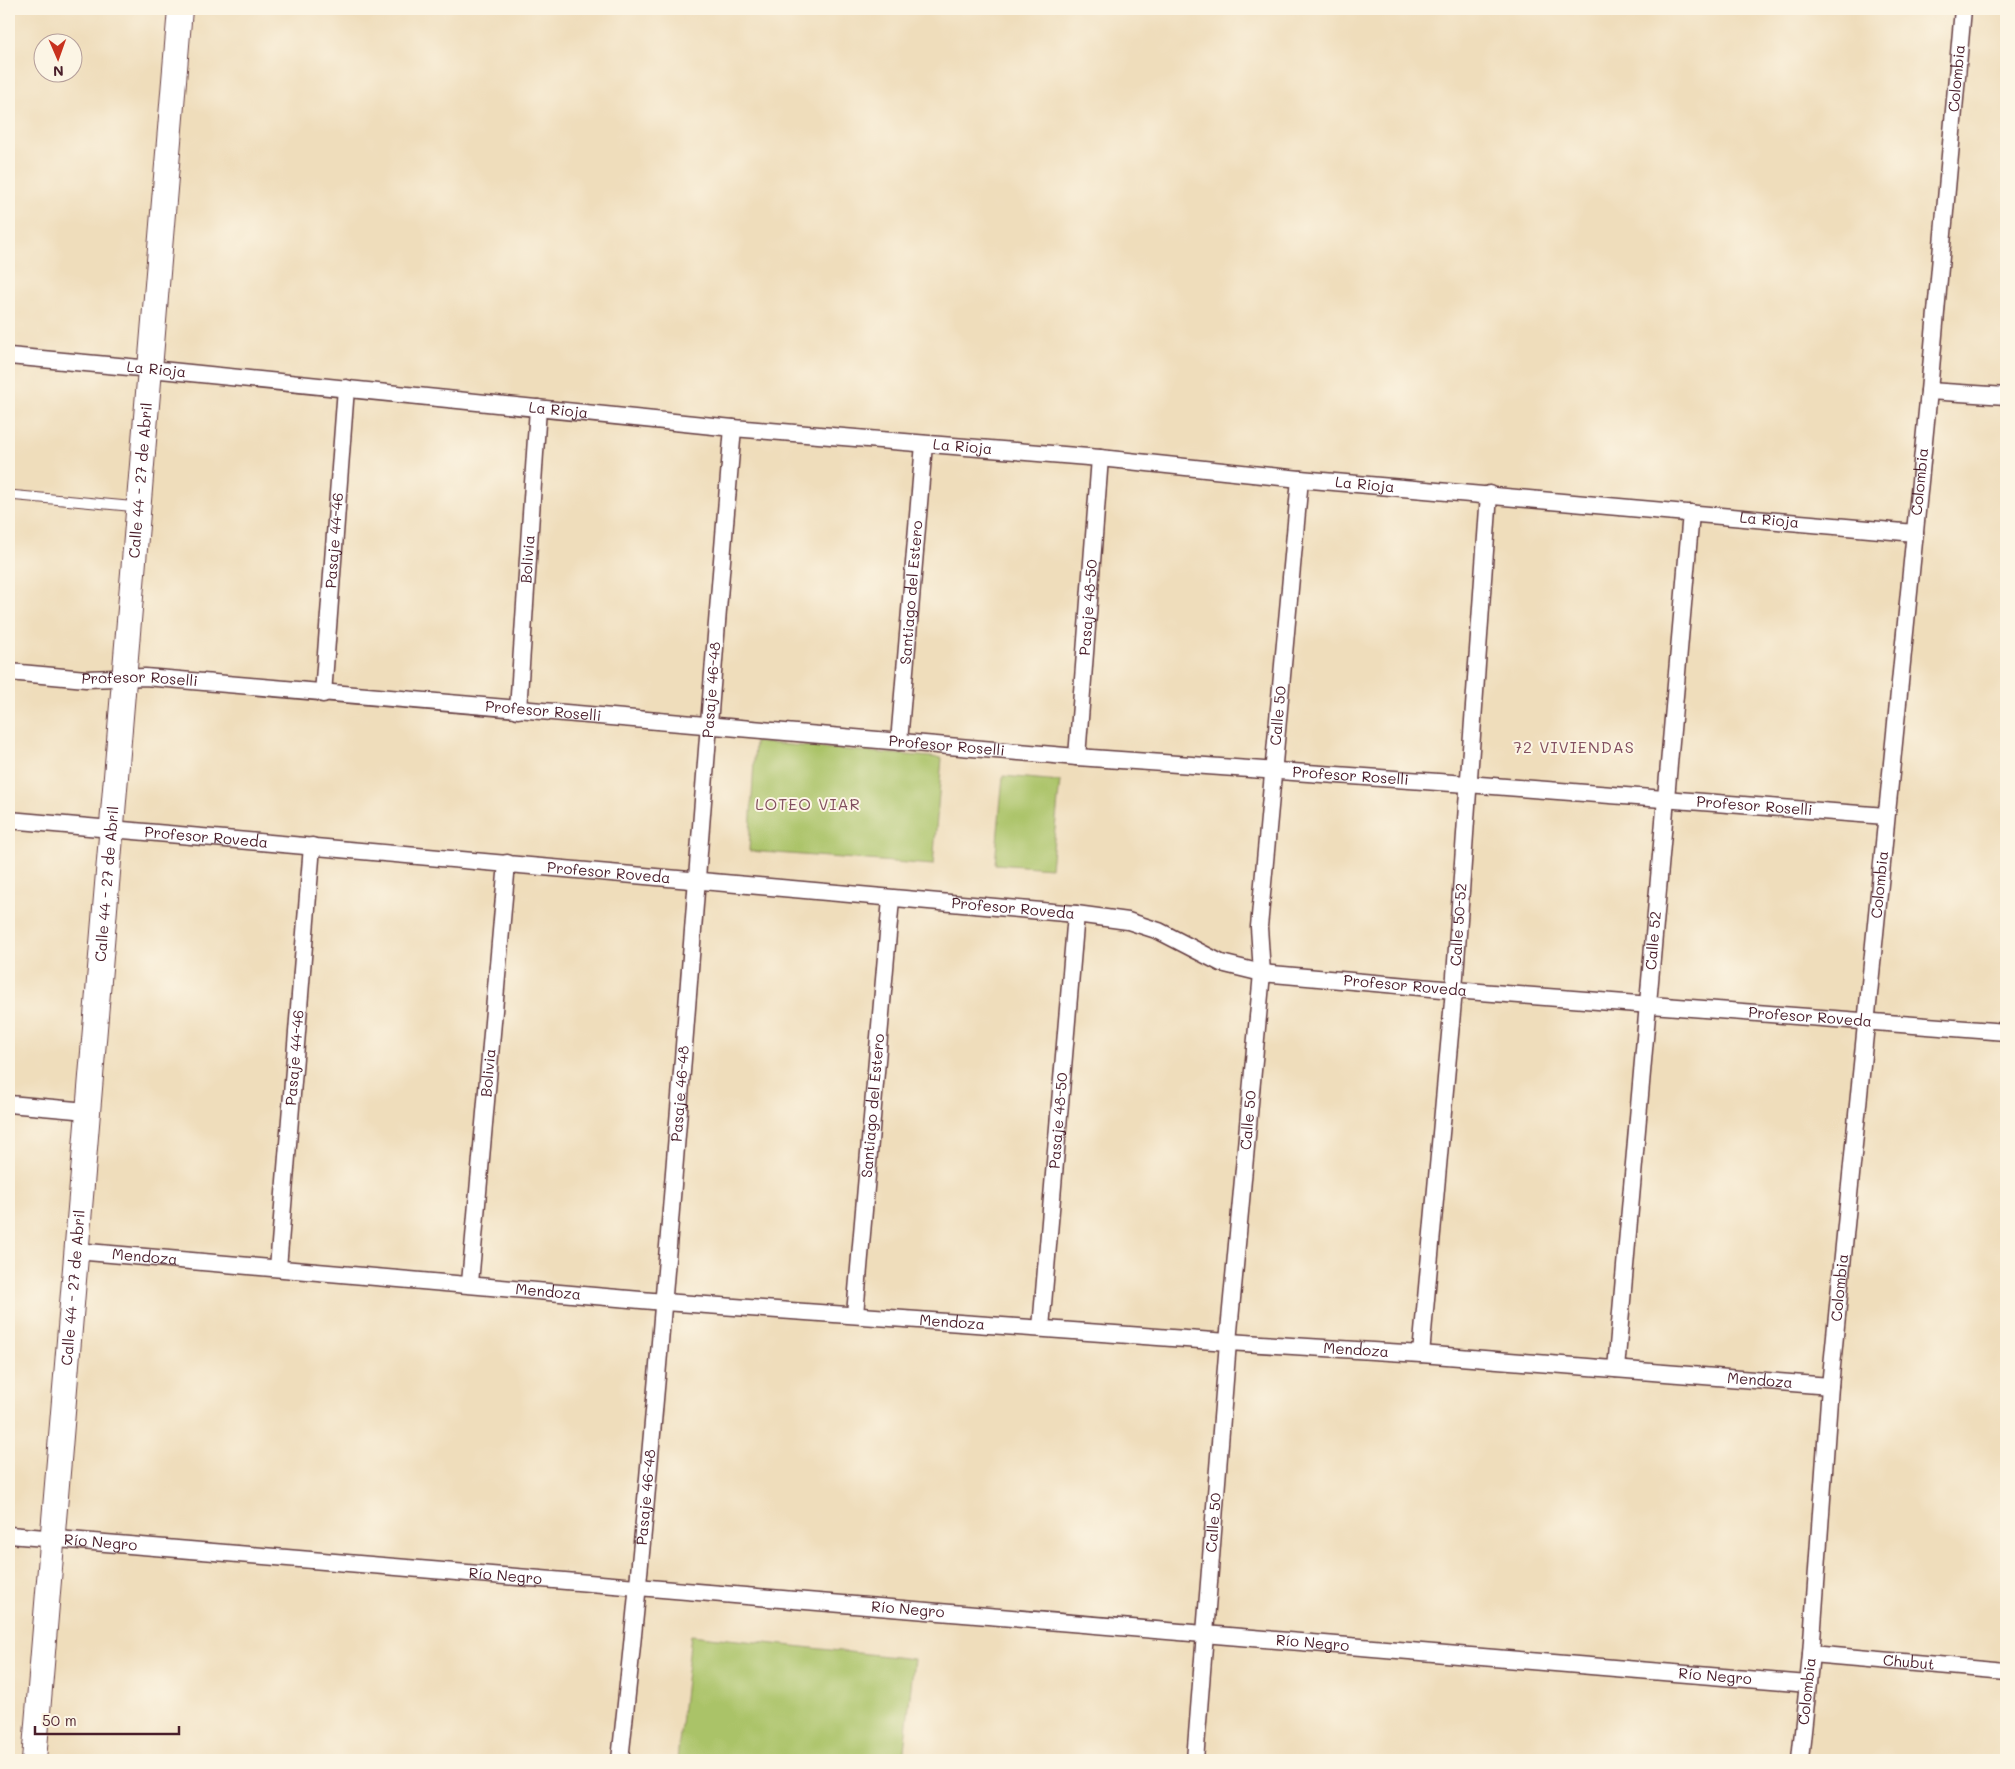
<svg xmlns="http://www.w3.org/2000/svg" width="2015" height="1769" viewBox="0 0 2015 1769" font-family="Mali,sans-serif">
<rect width="100%" height="100%" fill="#fcf5e5"/>
<filter id="ink" filterUnits="userSpaceOnUse"><feTurbulence type="fractalNoise" baseFrequency=".02" numOctaves="2"/><feDisplacementMap in="SourceGraphic" scale="10" xChannelSelector="R" yChannelSelector="G"/><feConvolveMatrix kernelMatrix="1 2 1 2 8 2 1 2 1" color-interpolation-filters="sRGB"/></filter>
<filter id="wash" filterUnits="userSpaceOnUse"><feTurbulence type="fractalNoise" baseFrequency=".0096" numOctaves="4" result="noise"/><feDisplacementMap in="SourceGraphic" scale="20" xChannelSelector="R" yChannelSelector="G"/><feGaussianBlur stdDeviation="1.12" result="paint"/><feColorMatrix in="noise" values="0 0 0 0 0 0 0 0 0 0 0 0 0 0 0 0 0 1.4 0 .05"/><feComposite in="paint" operator="in"/></filter>
<g filter="url(#wash)">
<rect width="100%" height="100%" fill="#efddbb"/>
<g fill="#aac368" stroke="#7a714a">
<polygon points="755,742 942,758 933,865 749,851"/>
<polygon points="1003,776 1060,781 1051,868 995,864"/>
<polygon points="691,1635 914,1659 903,1760 677,1760"/>
</g>
</g>
<g filter="url(#ink)">
<g fill="none" stroke-linecap="round" stroke-linejoin="round">
<defs>
<polyline id="lane" points="9,495 138,507"/>
<g id="street">
<path id="s1" d="M9,356L151,369L733,428L1100,458L1300,479L1915,533"/>
<polyline points="1929,391 2006,396"/>
<path id="s2" d="M9,672L86,679L145,677L1077,757L1467,784L1886,816"/>
<path id="s3" d="M323,694L346,388"/>
<path id="s4" d="M518,710L538,408"/>
<path id="s5" d="M899,742L924,444"/>
<path id="s6" d="M1077,757L1100,458"/>
<path id="s7" d="M9,820L1076,914L1128,921L1159,931L1221,963L1262,973L1454,990L2006,1032"/>
<polyline points="9,1104 87,1111"/>
<path id="s8" d="M76,1251L664,1302L1228,1342L1421,1354L1830,1386"/>
<path id="s9" d="M278,1268L312,846"/>
<path id="s10" d="M470,1283L507,863"/>
<path id="s11" d="M855,1314L891,899"/>
<path id="s12" d="M1041,1328L1076,914"/>
<path id="s13" d="M1421,1354L1454,990L1489,494"/>
<path id="s14" d="M1616,1369L1691,513"/>
<path id="s15" d="M9,1535L1808,1684"/>
<path id="s16" d="M1811,1654L2006,1671"/>
<path id="s17" d="M620,1760C668,1317 695,872 733,428"/>
<path id="s18" d="M1195,1760L1228,1342L1262,973L1259,927L1300,479"/>
<path id="s19" d="M1800,1760L1811,1654L1830,1386L1929,391L1963,9"/>
</g>
<g id="secondary">
<path id="s20" d="M34,1760L180,9"/>
</g>
</defs>
<use href="#lane" stroke="#633c41" stroke-width="11"/>
<use href="#street" stroke="#633c41" stroke-width="19"/>
<use href="#secondary" stroke="#633c41" stroke-width="26"/>
<use href="#lane" stroke="#fff" stroke-width="9"/>
<use href="#street" stroke="#fff" stroke-width="16"/>
<use href="#secondary" stroke="#fff" stroke-width="24"/>
</g>
</g>
<g text-anchor="middle" stroke-width="4" stroke-linejoin="round" paint-order="stroke">
<g font-size="15" fill="#4a1f2b" stroke="#fcf5e5">
<text dy="5" stroke="none"><textPath href="#s19" startOffset="1689">Colombia</textPath></text>
<text dy="5" stroke="none"><textPath href="#s1" startOffset="148">La Rioja</textPath></text>
<text dy="5" stroke="none"><textPath href="#s1" startOffset="552">La Rioja</textPath></text>
<text dy="5" stroke="none"><textPath href="#s1" startOffset="958">La Rioja</textPath></text>
<text dy="5" stroke="none"><textPath href="#s20" startOffset="1284">Calle 44 - 27 de Abril</textPath></text>
<text dy="5" stroke="none"><textPath href="#s19" startOffset="1284">Colombia</textPath></text>
<text dy="5" stroke="none"><textPath href="#s1" startOffset="1362">La Rioja</textPath></text>
<text dy="5" stroke="none"><textPath href="#s1" startOffset="1768">La Rioja</textPath></text>
<text dy="5" stroke="none"><textPath href="#s3" startOffset="154">Pasaje 44-46</textPath></text>
<text dy="5" stroke="none"><textPath href="#s4" startOffset="151">Bolivia</textPath></text>
<text dy="5" stroke="none"><textPath href="#s5" startOffset="150">Santiago del Estero</textPath></text>
<text dy="5" stroke="none"><textPath href="#s6" startOffset="150">Pasaje 48-50</textPath></text>
<text dy="5" stroke="none"><textPath href="#s2" startOffset="131">Profesor Roselli</textPath></text>
<text dy="5" stroke="none"><textPath href="#s17" startOffset="1074">Pasaje 46-48</textPath></text>
<text dy="5" stroke="none"><textPath href="#s2" startOffset="536">Profesor Roselli</textPath></text>
<text dy="5" stroke="none"><textPath href="#s18" startOffset="1048">Calle 50</textPath></text>
<text dy="5" stroke="none"><textPath href="#s2" startOffset="941">Profesor Roselli</textPath></text>
<text dy="5" stroke="none"><textPath href="#s2" startOffset="1346">Profesor Roselli</textPath></text>
<text dy="5" stroke="none"><textPath href="#s2" startOffset="1751">Profesor Roselli</textPath></text>
<text dy="5" stroke="none"><textPath href="#s7" startOffset="198">Profesor Roveda</textPath></text>
<text dy="5" stroke="none"><textPath href="#s7" startOffset="602">Profesor Roveda</textPath></text>
<text dy="5" stroke="none"><textPath href="#s20" startOffset="879">Calle 44 - 27 de Abril</textPath></text>
<text dy="5" stroke="none"><textPath href="#s19" startOffset="879">Colombia</textPath></text>
<text dy="5" stroke="none"><textPath href="#s7" startOffset="1008">Profesor Roveda</textPath></text>
<text dy="5" stroke="none"><textPath href="#s13" startOffset="431">Calle 50-52</textPath></text>
<text dy="5" stroke="none"><textPath href="#s14" startOffset="430">Calle 52</textPath></text>
<text dy="5" stroke="none"><textPath href="#s7" startOffset="1412">Profesor Roveda</textPath></text>
<text dy="5" stroke="none"><textPath href="#s7" startOffset="1818">Profesor Roveda</textPath></text>
<text dy="5" stroke="none"><textPath href="#s9" startOffset="211">Pasaje 44-46</textPath></text>
<text dy="5" stroke="none"><textPath href="#s10" startOffset="211">Bolivia</textPath></text>
<text dy="5" stroke="none"><textPath href="#s17" startOffset="669">Pasaje 46-48</textPath></text>
<text dy="5" stroke="none"><textPath href="#s11" startOffset="209">Santiago del Estero</textPath></text>
<text dy="5" stroke="none"><textPath href="#s18" startOffset="642">Calle 50</textPath></text>
<text dy="5" stroke="none"><textPath href="#s12" startOffset="208">Pasaje 48-50</textPath></text>
<text dy="5" stroke="none"><textPath href="#s8" startOffset="69">Mendoza</textPath></text>
<text dy="5" stroke="none"><textPath href="#s19" startOffset="474">Colombia</textPath></text>
<text dy="5" stroke="none"><textPath href="#s20" startOffset="474">Calle 44 - 27 de Abril</textPath></text>
<text dy="5" stroke="none"><textPath href="#s8" startOffset="474">Mendoza</textPath></text>
<text dy="5" stroke="none"><textPath href="#s8" startOffset="879">Mendoza</textPath></text>
<text dy="5" stroke="none"><textPath href="#s8" startOffset="1284">Mendoza</textPath></text>
<text dy="5" stroke="none"><textPath href="#s8" startOffset="1689">Mendoza</textPath></text>
<text dy="5" stroke="none"><textPath href="#s17" startOffset="264">Pasaje 46-48</textPath></text>
<text dy="5" stroke="none"><textPath href="#s18" startOffset="238">Calle 50</textPath></text>
<text dy="5" stroke="none"><textPath href="#s15" startOffset="92">Río Negro</textPath></text>
<text dy="5" stroke="none"><textPath href="#s15" startOffset="498">Río Negro</textPath></text>
<text dy="5" stroke="none"><textPath href="#s15" startOffset="902">Río Negro</textPath></text>
<text dy="5" stroke="none"><textPath href="#s15" startOffset="1308">Río Negro</textPath></text>
<text dy="5" stroke="none"><textPath href="#s16" startOffset="98">Chubut</textPath></text>
<text dy="5" stroke="none"><textPath href="#s15" startOffset="1712">Río Negro</textPath></text>
<text dy="5" stroke="none"><textPath href="#s19" startOffset="69">Colombia</textPath></text>
</g>
<g font-size="16" letter-spacing="1" fill="#824f5f" stroke="#fcf5e5">
<text x="1574" y="753">72 VIVIENDAS</text>
<text x="808" y="810">LOTEO VIAR</text>
</g>
</g>
<rect width="2015" height="1769" fill="none" stroke="#fcf5e5" stroke-width="30"/>
<g transform="translate(58 58) rotate(178)"><circle r="24" fill="#fcf5e5" stroke="#b59f9b"/>
<path d="M0-4L9 19L0 12L-9 19Z" fill="#c8321e"/>
<text y="-8" font-size="14" font-weight="bold" text-anchor="middle" fill="#4a1f2b">N</text>
</g>
<path d="M35 1726v8h144v-8" fill="none" stroke="#4a1f2b" stroke-width="2.5"/>
<text x="42" y="1726" font-size="15" fill="#4a1f2b" stroke="#fcf5e5" stroke-width="4" paint-order="stroke">50 m</text>
</svg>
